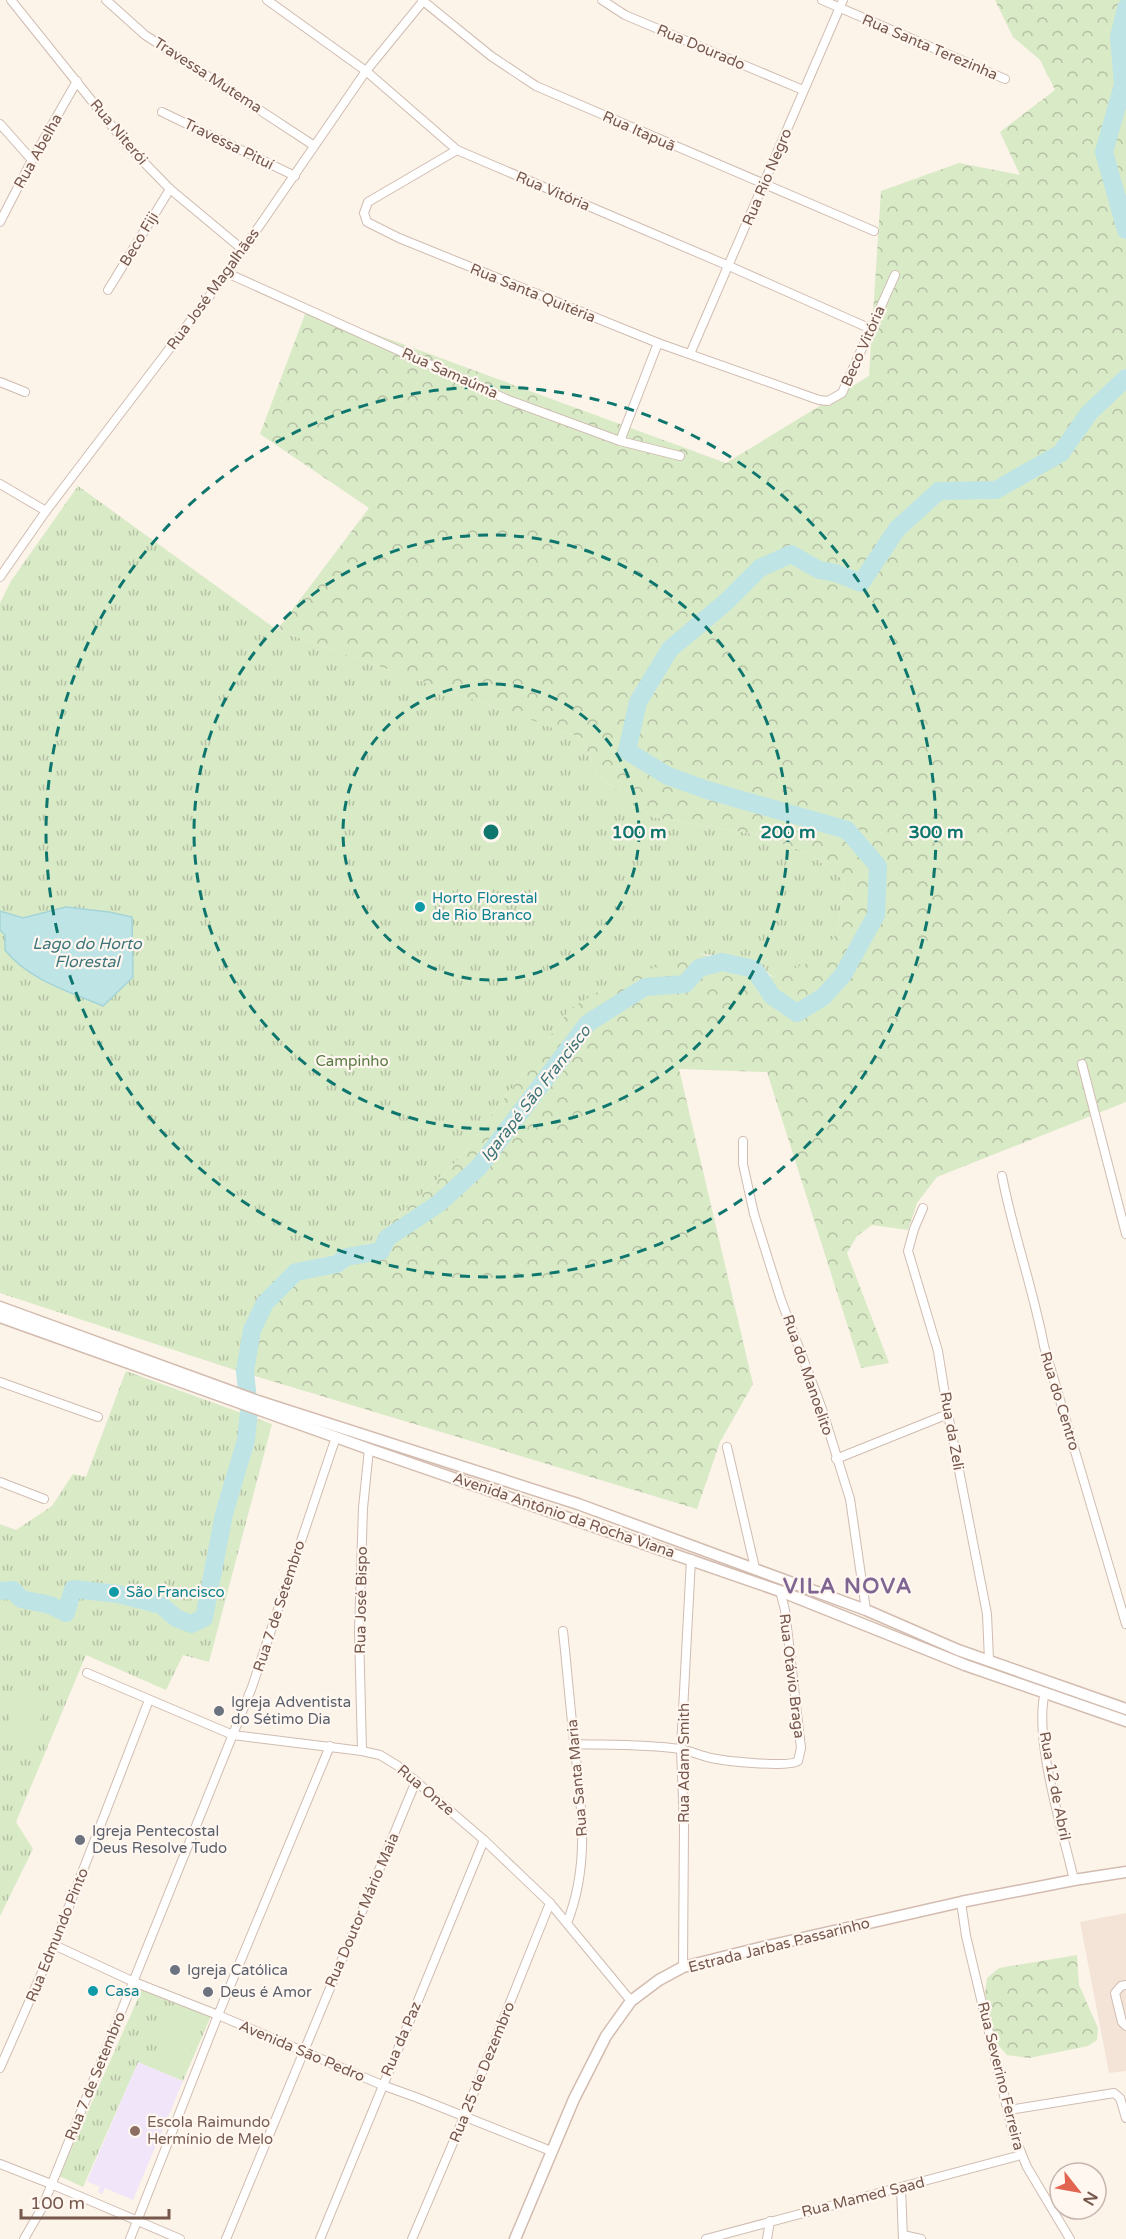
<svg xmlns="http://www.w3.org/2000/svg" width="1126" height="2239" viewBox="0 0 1126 2239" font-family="'Varela Round',sans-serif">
<defs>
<pattern id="grass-tufts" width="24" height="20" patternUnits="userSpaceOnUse" patternTransform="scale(1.5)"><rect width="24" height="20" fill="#d9eac7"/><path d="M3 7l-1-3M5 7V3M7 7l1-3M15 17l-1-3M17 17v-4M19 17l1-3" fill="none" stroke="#b5c0a4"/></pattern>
<pattern id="forest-crowns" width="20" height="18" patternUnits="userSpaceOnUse" patternTransform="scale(1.5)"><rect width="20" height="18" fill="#d9eac7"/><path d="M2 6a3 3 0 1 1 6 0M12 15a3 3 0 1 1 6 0" fill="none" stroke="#b5c0a4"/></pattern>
</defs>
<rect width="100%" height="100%" fill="#fcf3e9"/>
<polygon fill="#f4e4d8" points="1126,1913 1126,2071 1109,2073 1080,1922"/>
<polygon fill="#f0e5f9" points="138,2062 183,2081 133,2200 105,2188 102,2194 98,2192 100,2187 87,2181"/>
<g fill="url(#grass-tufts)">
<polygon points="78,486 277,630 582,738 597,775 652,817 759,835 810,854 845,881 836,934 821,958 773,977 754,962 698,953 570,1009 461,1157 370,1243 292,1267 260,1301 235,1370 0,1293 0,603 11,581"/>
<polygon points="126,1371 272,1424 209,1662 183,1655 166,1690 86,1655 16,1822 33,1849 0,1916 0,1524 16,1530 52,1506 73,1474 86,1477"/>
<polygon points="143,1987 211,2016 183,2081 138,2062 83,2187 59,2176"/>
</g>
<g fill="url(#forest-crowns)">
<polygon points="995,0 1126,0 1126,1102 937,1177 917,1203 908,1230 872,1225 857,1236 847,1253 889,1363 861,1368 767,1072 679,1069 753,1384 720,1442 697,1509 235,1370 260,1301 292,1267 370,1243 461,1157 570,1009 617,980 698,953 754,969 773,977 820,958 836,934 845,881 810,854 759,835 652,817 597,775 582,738 277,630 369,508 260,434 307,309 726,463 869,376 881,191 959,163 1020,175 1000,132 1055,90 1040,60 1013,37"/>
<polygon points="1077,1955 1079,1985 1098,2028 1097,2040 1088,2046 1029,2058 1007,2055 996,2043 985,1994 987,1978 999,1968"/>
</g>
<g fill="#d9eac7">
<polygon points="16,1689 45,1694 36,1743 6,1736"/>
<polygon points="177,2004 206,2018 180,2075 150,2062"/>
</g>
<path fill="#bee4e6" stroke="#a4d4d7" stroke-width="1.5" d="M66,907L109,912L132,917L133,977L103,1006C68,991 29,980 5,950V935L0,930V911L23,918Z"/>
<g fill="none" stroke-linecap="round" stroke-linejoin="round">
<g stroke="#bee4e6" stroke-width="18">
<polyline points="1126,8 1119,37 1123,85 1104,152 1126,230"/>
<polyline points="0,1591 13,1590 21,1599 50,1605 66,1613 73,1589 118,1594 161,1605 176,1618 191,1624 204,1618 224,1514 246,1440 249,1411 245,1371 252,1330 265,1303 296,1272 337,1264 346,1257 381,1251 387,1238 438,1204 479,1167 588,1023 645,987 685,984 699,968 722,962 754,969 772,996 797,1013 823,997 843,975 876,915 878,866 847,830 707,790 668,776 627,751 638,702 670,649 726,602 760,568 791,554 819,570 836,573 861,583 897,529 939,491 996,490 1061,453 1089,413 1126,378"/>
</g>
<defs>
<g id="street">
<polyline points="11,0 128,146 170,189 242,249"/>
<polyline points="106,0 145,35 313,145"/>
<polyline points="267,0 366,71 457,150 729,266 871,329"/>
<polyline points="422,0 491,56 536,86 874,231"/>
<polyline points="602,0 625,15 803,90"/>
<polyline points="822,0 1005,79"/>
<polyline points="162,112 295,176"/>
<polyline points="0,124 32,160"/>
<polyline points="457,150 368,202 364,213 367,222 399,238 658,343 819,400 828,401 842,393 895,275"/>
<polyline points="0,222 32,160 77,81"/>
<polyline points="227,273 506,399 620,441 680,456"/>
<polyline points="108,290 170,189"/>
<polyline points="690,354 843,0"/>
<polyline points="0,382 25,392"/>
<polyline points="620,441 658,343"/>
<polyline points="0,484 46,511"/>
<polyline points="0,577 46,511 227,273 366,71 424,0"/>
<polyline points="1082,1064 1126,1234"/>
<polyline points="743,1141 743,1164 754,1214 781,1300 822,1409 850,1499 866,1610"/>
<path d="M1002,1176C1013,1233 1033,1288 1044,1346L1126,1624"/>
<polyline points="923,1208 914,1229 908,1251 938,1351 948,1414 987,1614 989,1660"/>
<polyline points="0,1382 98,1417"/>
<polyline points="727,1447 755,1568"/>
<polyline points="836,1459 948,1414"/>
<polyline points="0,1482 44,1499"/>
<path d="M563,1631C567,1668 570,1705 574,1741C581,1803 591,1863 567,1923"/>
<polyline points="87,1673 233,1735 362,1751 380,1755 398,1766 484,1840 550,1903 631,2001"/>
<path d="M1045,1692C1033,1738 1063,1832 1074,1880"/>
<path d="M574,1744C609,1745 645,1744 680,1749C691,1751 701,1756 711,1758C725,1761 788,1768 798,1761L801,1748L785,1610L780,1591"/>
<polyline points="362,1751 359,1631 363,1508 369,1449"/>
<polyline points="961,1902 966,1936 1013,2133 1027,2167 1070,2239"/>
<polyline points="54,1945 134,1982 218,2015 382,2085 418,2098 551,2151"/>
<polyline points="683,1967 684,1824 681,1749 691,1559"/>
<polyline points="1126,1985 1121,1986 1115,1993 1122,2022 1126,2026"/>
<polyline points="0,2068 54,1945 149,1700"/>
<polyline points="1009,2110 1114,2093 1120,2098 1126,2118"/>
<polyline points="0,2164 51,2184 180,2239"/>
<polyline points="901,2188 903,2239"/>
<polyline points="903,2235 921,2239"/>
<polyline points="24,2239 42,2208 252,1687 336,1437"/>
<polyline points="130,2239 218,2015 330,1746"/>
<polyline points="226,2239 416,1781"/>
<polyline points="320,2239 484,1840"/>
<polyline points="412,2239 464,2117 550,1903"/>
<polyline points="706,2239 1021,2155"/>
<polyline points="767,2239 770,2221"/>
</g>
<g id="secondary">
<polyline points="0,1307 258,1401 578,1504 866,1610 958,1650 1126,1709"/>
<polyline points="0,1317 369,1449 780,1591 965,1665 1126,1721"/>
<polyline points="515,2239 574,2099 606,2036 631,2001 659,1980 683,1967 755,1949 961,1902 1074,1880 1126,1872"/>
</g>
</defs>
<use href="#street" stroke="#d0bcb1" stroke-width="10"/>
<use href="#secondary" stroke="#d3bcaf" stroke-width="13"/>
<use href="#street" stroke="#fff" stroke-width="8"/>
<use href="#secondary" stroke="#fff" stroke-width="10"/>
</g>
<g fill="none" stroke="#0f766e" stroke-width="3" stroke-dasharray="10 8">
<circle cx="491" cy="832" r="148"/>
<circle cx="491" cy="832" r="297"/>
<circle cx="491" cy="832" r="445"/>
</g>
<g fill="#0f9aa8" stroke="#fff7f0" stroke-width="2">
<circle cx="420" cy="907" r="6"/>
<circle cx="114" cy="1592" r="6"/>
<circle cx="93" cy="1991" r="6"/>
</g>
<g fill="#6b7280" stroke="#fff7f0" stroke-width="2">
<circle cx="219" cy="1711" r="6"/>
<circle cx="80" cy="1840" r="6"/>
<circle cx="175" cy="1970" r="6"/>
<circle cx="208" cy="1992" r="6"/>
</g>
<circle fill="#8d6e63" stroke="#fff7f0" stroke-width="2" cx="135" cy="2131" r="6"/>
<g text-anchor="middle" stroke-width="4.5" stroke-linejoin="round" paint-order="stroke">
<g font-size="15" fill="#76584d" stroke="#fff7f0">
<text transform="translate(701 47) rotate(23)" y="5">Rua Dourado</text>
<text transform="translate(930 47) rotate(23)" y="5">Rua Santa Terezinha</text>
<text transform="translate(208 75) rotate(33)" y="5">Travessa Mutema</text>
<text transform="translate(639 131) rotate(24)" y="5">Rua Itapuã</text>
<text transform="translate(119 132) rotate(50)" y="5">Rua Niterói</text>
<text transform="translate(229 144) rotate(26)" y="5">Travessa Pituí</text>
<text transform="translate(38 151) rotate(-61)" y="5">Rua Abelha</text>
<text transform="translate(767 177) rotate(-67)" y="5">Rua Rio Negro</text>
<text transform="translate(553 191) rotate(23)" y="5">Rua Vitória</text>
<text transform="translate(139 239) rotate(-59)" y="5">Beco Fiji</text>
<text transform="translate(213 289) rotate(-54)" y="5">Rua José Magalhães</text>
<text transform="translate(533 293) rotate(22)" y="5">Rua Santa Quitéria</text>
<text transform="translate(863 346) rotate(-66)" y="5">Beco Vitória</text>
<text transform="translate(450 373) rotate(24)" y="5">Rua Samaúma</text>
<text transform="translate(808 1375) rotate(71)" y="5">Rua do Manoelito</text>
<text transform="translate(1060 1401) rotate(73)" y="5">Rua do Centro</text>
<text transform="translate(952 1431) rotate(80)" y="5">Rua da Zeli</text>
<text transform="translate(564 1515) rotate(19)" y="5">Avenida Antônio da Rocha Viana</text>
<text transform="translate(361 1600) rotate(-89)" y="5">Rua José Bispo</text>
<text transform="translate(279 1606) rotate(-72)" y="5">Rua 7 de Setembro</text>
<text transform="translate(792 1676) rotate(83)" y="5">Rua Otávio Braga</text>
<text transform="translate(684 1763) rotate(-90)" y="5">Rua Adam Smith</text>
<text transform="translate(577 1778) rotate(-95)" y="5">Rua Santa Maria</text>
<text transform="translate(1055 1786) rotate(79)" y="5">Rua 12 de Abril</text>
<text transform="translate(426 1790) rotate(40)" y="5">Rua Onze</text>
<text transform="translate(362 1910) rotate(-67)" y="5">Rua Doutor Mário Maia</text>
<text transform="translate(57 1935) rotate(-68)" y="5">Rua Edmundo Pinto</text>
<text transform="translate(779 1945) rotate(-14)" y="5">Estrada Jarbas Passarinho</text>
<text transform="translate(401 2039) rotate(-67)" y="5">Rua da Paz</text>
<text transform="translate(302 2051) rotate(23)" y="5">Avenida São Pedro</text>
<text transform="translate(482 2072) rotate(-68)" y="5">Rua 25 de Dezembro</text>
<text transform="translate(95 2076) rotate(-68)" y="5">Rua 7 de Setembro</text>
<text transform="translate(1001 2076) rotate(76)" y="5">Rua Severino Ferreira</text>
<text transform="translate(863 2197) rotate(-14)" y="5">Rua Mamed Saad</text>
</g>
<g font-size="15" fill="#0d838f" stroke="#fff7f0" text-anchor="start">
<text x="432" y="903">Horto Florestal<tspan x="432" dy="17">de Rio Branco</tspan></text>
<text x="126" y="1597">São Francisco</text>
<text x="105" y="1996">Casa</text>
</g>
<g font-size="15" fill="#5a7b45" stroke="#fff7f0">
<text x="352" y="1066">Campinho</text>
</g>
<g font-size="15" fill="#5b616d" stroke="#fff7f0" text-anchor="start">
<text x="231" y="1707">Igreja Adventista<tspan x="231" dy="17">do Sétimo Dia</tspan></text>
<text x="92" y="1836">Igreja Pentecostal<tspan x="92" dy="17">Deus Resolve Tudo</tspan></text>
<text x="187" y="1975">Igreja Católica</text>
<text x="220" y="1997">Deus é Amor</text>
</g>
<g font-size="15" fill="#785e54" stroke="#fff7f0" text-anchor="start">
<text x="147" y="2127">Escola Raimundo<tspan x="147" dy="17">Hermínio de Melo</tspan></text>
</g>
<g font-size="16" font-style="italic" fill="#40767b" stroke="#fff7f0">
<text x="87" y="949">Lago do Horto<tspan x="87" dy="18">Florestal</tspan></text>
<text transform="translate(535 1093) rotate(-52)" y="6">Igarapé São Francisco</text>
</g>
<g font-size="21" font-weight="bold" letter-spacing="1.5" fill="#7e6592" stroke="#fff7f0">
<text x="848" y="1593">VILA NOVA</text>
</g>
</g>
<circle cx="491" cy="832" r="9" fill="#0f766e" stroke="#fff7f0" stroke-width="3"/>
<g font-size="18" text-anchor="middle" font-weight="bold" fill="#0f766e" stroke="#fff7f0" stroke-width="4.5" stroke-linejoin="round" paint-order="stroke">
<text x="639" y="838">100 m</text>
<text x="788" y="838">200 m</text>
<text x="936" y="838">300 m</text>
</g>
<g transform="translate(1078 2191) rotate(121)"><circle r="28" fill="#fff7f0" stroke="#c8b7af" stroke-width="1.5"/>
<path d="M0-4.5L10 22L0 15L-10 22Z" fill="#e26552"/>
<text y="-9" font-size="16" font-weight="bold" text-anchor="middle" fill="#76584d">N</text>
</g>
<path d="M21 2209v9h148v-9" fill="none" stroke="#76584d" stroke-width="3"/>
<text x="30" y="2209" font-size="18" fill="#76584d" stroke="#fff7f0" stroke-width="4.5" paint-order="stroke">100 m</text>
</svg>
